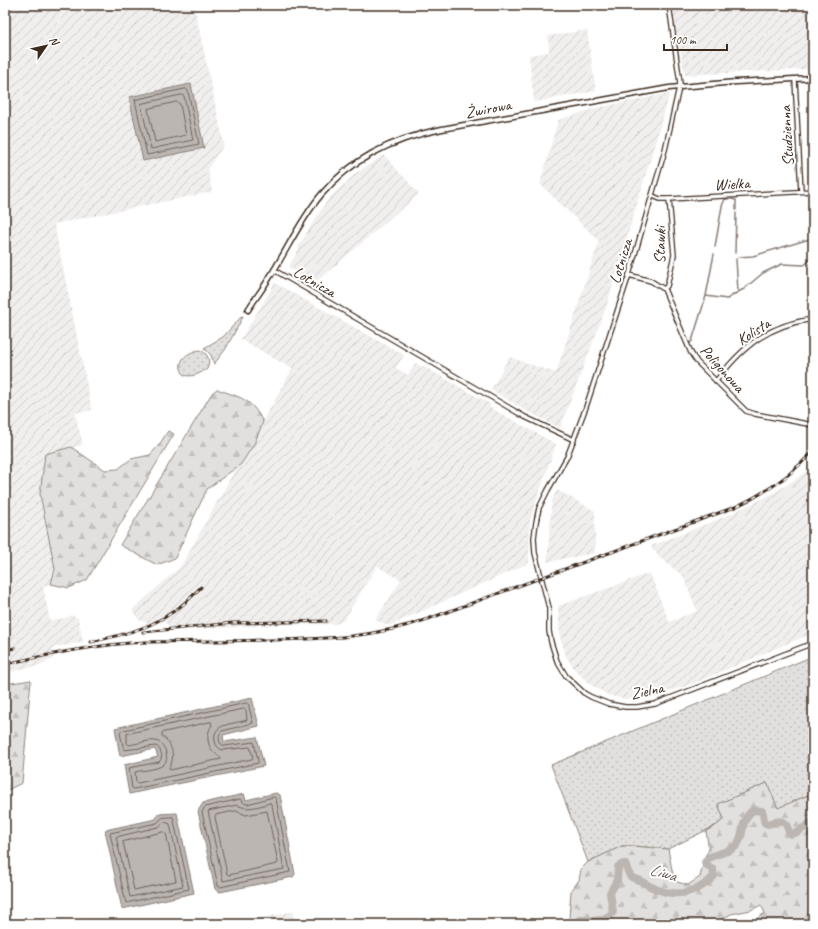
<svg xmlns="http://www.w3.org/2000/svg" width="818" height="929" viewBox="0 0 818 929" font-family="Caveat,sans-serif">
<defs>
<pattern id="industrial-furrows" width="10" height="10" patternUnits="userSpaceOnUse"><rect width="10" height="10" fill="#f1efee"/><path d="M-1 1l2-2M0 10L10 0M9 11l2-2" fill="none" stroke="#d0cdcc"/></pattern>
<pattern id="green-dots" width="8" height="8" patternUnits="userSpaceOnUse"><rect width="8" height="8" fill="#e2e0de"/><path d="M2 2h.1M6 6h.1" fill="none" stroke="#c3c0be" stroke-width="1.8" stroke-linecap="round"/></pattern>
<pattern id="forest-firs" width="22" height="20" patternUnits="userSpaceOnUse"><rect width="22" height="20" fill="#e2e0de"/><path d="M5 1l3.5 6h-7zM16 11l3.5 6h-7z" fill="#c3c0be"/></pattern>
</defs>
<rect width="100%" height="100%" fill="#fff"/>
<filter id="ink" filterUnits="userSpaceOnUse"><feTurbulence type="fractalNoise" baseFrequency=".025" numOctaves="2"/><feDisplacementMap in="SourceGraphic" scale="8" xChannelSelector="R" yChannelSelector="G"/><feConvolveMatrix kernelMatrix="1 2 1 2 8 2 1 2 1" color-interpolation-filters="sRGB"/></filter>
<g filter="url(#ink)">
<polygon fill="#f1efee" points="809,5 813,5 813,28 810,28"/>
<g fill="url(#industrial-furrows)">
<polygon points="5,5 194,5 224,145 208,168 212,192 54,224 92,410 75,413 83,445 45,454 40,494 55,569 51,584 43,586 50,621 68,617 71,615 75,617 78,618 83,642 52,648 53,658 42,665 5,673"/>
<polygon points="671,5 809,5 810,28 813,28 813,69 685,75"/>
<polygon points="587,30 596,91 534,102 529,55 549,52 548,36"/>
<polygon points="670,93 606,308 560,428 527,411 491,390 509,357 556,373 599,241 540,184 558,120 596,108"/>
<polygon points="384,155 419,194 310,287 294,271 288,268 299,249 298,247 328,199 356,173"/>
<polygon points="275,283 404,355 396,368 408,375 416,363 422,367 423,366 490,404 489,407 556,444 530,520 529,563 389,626 375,620 401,580 377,566 344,620 336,624 275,625 174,630 169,628 163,618 150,624 139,620 132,610 181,566 292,369 241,339"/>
<polygon points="813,466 813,633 692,684 647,698 627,699 610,696 591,685 575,670 566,656 560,637 558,606 650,573 669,622 697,611 683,576 659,557 655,551 654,552 651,546 724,517 772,494 796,479"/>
<polygon points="557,490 595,511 595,553 547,562 552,500"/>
<polygon points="294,911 293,917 302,924 262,924 253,920"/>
</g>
<g fill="url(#green-dots)" stroke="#8e857e">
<polygon points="242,316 243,316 243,317 225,350 214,364 211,355 204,348 223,337"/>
<path d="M200,350C208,353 211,361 207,369C201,373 192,378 184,375C175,362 186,352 200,350Z"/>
<polygon points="813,656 813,793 778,809 767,783 718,804 724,819 717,825 668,849 632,846 622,846 588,862 551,765"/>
</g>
<g fill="url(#forest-firs)" stroke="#8e857e">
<path d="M217,389C241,398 251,398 263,422L254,444L241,464L207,489L175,558L157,565L120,545L212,393Z"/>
<polygon points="168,431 174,434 87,580 69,588 51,584 55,569 40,494 45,454 71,447 105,470 118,469 131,459 150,455 159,445"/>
<polygon points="31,680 22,783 5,791 5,684"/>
<polygon points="767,783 778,808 813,793 813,924 749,924 765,913 761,905 751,910 731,914 713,924 577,924 569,918 571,891 579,880 581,869 588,862 622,846 632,846 668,849 673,875 677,882 688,885 700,877 705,856 709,850 706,831 717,825 724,819 718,804"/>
</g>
<g fill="#bcb6b3" stroke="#887e77">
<polygon points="191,84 204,148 143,161 129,97"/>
<polygon points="252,698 259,726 223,735 224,742 257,737 264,766 129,794 124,765 158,757 155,749 120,756 115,728"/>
<polygon points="276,793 280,795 295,874 293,877 220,892 215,889 198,811 203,803 244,794 246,800"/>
<polygon points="177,813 194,893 122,909 105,830 156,819 158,814"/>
</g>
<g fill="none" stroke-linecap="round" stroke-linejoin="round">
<g stroke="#6f625a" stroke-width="1">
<polygon points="186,89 188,91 199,144 147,155 135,100"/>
<polygon points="182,95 184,96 193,140 151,149 141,104"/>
<polygon points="177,102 180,104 186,135 155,142 148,109"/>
<path d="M248,703L253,723L222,731C218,734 219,739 220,743L224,746L254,742L258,761V763L134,789L132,788L129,768L159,762C164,758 161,748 156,746L124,750L120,733L121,731Z"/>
<path d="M244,709L246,710L247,720C235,724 211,723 215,741C216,746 218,748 222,750L250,747L253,757L252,759L138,783L136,782L135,772C143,770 156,770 163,765C167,762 167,758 166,753C161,733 144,743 129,745L127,743V734Z"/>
<path d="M211,722L212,725C204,737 208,751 221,757V759L170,770L169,768C176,757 172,743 162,736V733Z"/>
<polygon points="274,797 276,799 290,872 220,887 218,886 202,812 205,807 240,799 244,803 247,804"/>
<path d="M270,803L272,805L284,869L223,881L208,811L237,805C248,811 259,806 270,803Z"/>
<polygon points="236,811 246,815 267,811 278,862 277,864 229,875 227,874 215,817 216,815"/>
<polygon points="173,817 189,889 126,903 110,833 157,823 162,818"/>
<polygon points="165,822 170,824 183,886 130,897 116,837 158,827"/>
<polygon points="163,832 166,833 176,881 134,890 123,842"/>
</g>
<g stroke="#887e77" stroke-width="1.5">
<polyline points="731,199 736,200 736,210"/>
<polyline points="715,247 722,206 725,199 728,199"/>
<polyline points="735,253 736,213"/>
<polyline points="738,257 753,256 813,238"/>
<polyline points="738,292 744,289 763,273 782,264 804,265 808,262 813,254"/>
<polyline points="706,296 727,299 738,292 736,259"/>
<polyline points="689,344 692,341 706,296 714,254"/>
</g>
<path stroke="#bcb6b3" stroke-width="8" d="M577,924L580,920C592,920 605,924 613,912L610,893L617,880L618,867L623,864H625C627,868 628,873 630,876C633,879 637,879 641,881C650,887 661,892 672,893C687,895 705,887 714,876L713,870L705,863C707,853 729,854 736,846C744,838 741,825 747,817C748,814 751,812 753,810L762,811C764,815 763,819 765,823L769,824C773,822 782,819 786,824C788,828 787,830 791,834L798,832L813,821"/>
<defs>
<g id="minor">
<polyline points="669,5 680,83 665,150 629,275 586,407 567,457 548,490 539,508 536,522 534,538 535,553 549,608 549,631 551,642 557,661 566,676 584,693 591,697 609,704 625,707 637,707 655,704 813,643"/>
<polyline points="795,80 801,191"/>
<polyline points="653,196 660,199 669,199 813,191"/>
<polyline points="274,270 525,417 574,440"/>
<polyline points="629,275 651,281 664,289 691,353 697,362 746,411 755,414 813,425"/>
<polyline points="664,289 667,286 674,255 669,199"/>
<path d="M716,381C743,346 768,325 813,319"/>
</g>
<path id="tertiary" d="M248,310C254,300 262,290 268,280C286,252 300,220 321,195C352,158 396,138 442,129L669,88L736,82L813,78"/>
</defs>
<use href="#minor" stroke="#3b2a1e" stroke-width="6"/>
<use href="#tertiary" stroke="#3b2a1e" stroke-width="7"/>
<use href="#minor" stroke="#fff" stroke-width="3.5"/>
<use href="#tertiary" stroke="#fff" stroke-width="4"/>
<defs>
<g id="rail">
<polyline points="143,632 233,623 326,621"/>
<path d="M91,642C137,632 169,623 201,587"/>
<polyline points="5,650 15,648"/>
<path d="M5,664C52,654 98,644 146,642C187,641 228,641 270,640C328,639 372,638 428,619L735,507C766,493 791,476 813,451"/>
</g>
</defs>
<use href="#rail" stroke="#3b2a1e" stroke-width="3"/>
<use href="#rail" stroke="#fff" stroke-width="1.5" stroke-dasharray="4.5" stroke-linecap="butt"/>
</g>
</g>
<g text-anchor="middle" stroke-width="4" stroke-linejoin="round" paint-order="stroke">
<g font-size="16" fill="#3b2a1e" stroke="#fff">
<text transform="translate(488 108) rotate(-11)" y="6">Żwirowa</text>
<text transform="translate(786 136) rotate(-93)" y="6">Studzienna</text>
<text transform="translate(732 183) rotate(-3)" y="6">Wielka</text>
<text transform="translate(659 245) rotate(-89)" y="6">Stawki</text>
<text transform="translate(620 261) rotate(-73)" y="6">Lotnicza</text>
<text transform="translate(315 281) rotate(30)" y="6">Lotnicza</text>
<text transform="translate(753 331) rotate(-33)" y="6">Kolista</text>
<text transform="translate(723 368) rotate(48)" y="6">Poligonowa</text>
<text transform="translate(647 690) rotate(-12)" y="6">Zielna</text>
</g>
<g font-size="17" font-style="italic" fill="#685b52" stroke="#fff">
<text transform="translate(663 872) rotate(16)" y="6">Liwa</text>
</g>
</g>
<rect width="818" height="929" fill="none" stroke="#fff" stroke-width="20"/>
<rect x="10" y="10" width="798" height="909" fill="none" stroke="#3b2a1e" stroke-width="1.5" filter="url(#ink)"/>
<g transform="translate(46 46) rotate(56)" stroke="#ffffff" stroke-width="3" paint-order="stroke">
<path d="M0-3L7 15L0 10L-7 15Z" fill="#3b2a1e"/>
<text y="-6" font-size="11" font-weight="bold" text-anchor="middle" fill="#3b2a1e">N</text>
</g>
<path d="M664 44v6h63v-6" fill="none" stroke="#3b2a1e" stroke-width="2"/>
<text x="670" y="44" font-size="12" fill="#3b2a1e" stroke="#ffffff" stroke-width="3" paint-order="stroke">100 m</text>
</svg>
